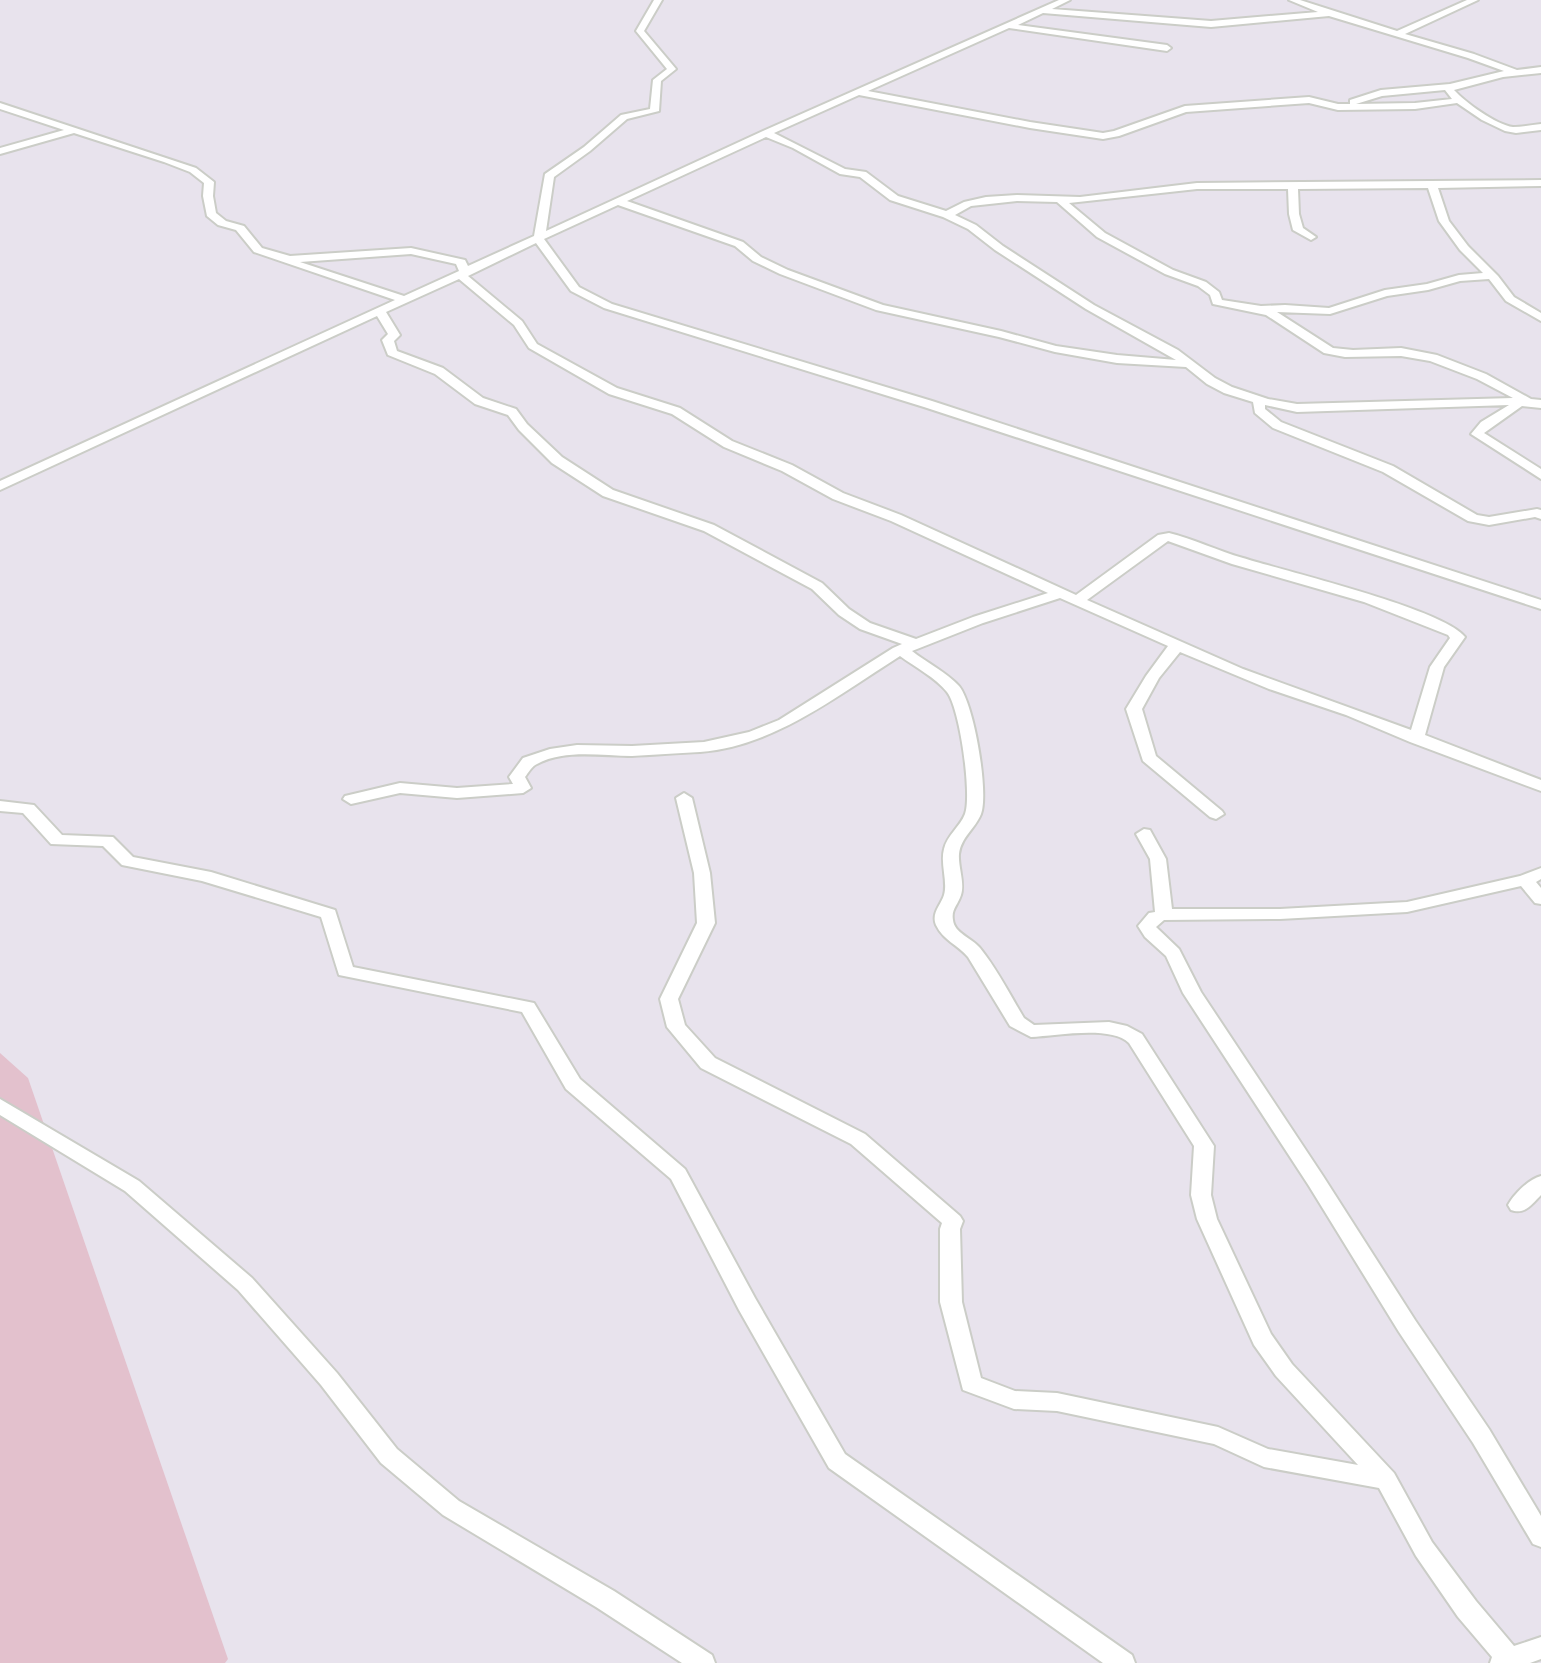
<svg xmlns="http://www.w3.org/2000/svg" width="1541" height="1663" viewBox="0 0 1541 1663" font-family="'DejaVu Sans',sans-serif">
<rect width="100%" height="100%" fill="#e8e3ed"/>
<polygon fill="#e3c1cd" points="0,1053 28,1078 228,1659 225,1663 0,1663"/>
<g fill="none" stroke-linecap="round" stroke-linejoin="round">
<defs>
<g id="minor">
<path d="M654,0H662L644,31L676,69L661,81L659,111L627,119L590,151L554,177L546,231L763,131L1059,0H1070L1052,9L1211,21L1318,12L1289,0H1300L1397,31L1467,0H1478L1405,34L1474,54L1517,70L1541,67V73L1503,77L1454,90C1465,102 1496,125 1513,127C1522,127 1532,125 1541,124V130L1516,133L1505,131L1482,120L1457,103L1415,109L1338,110L1309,103L1186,112L1119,136L1103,139L1030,128L859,95L774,133L845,169L866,172L898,196L946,211L964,202L986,197L1017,195L1080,197L1197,183L1541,180V186L1438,188L1449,221L1468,246L1498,276L1514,297L1541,313V321L1506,301L1489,279L1460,281L1428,290L1387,296L1330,314L1277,312L1333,348L1353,350L1401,348L1437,355L1486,374L1531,399L1541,400V408L1522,406L1484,433L1541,469V479L1471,434L1481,422L1509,405L1297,412L1265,405V409L1281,422L1393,466L1477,515L1489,517L1537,509L1541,510V519L1535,517L1489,525L1468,521L1383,472L1273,428L1255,413L1253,402L1224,393L1207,384L1186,367L1117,363L1055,352L999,337L876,310L780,274L753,261L735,246L618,205L544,239L579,287L612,304L932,401L1541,600V609L924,407L604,308L571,291L536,243L468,276L522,321L537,344L617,388L680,408L732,441L792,465L843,493L901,515L1076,595L1158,535L1169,533C1194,539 1218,551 1243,558C1284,571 1444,609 1465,637L1444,667L1425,735L1541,780V791L1410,742L1346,715L1269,689L1180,652L1159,678L1142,709L1156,756L1222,811L1224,814L1216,819L1210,817L1143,761L1126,709L1146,676L1168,646L1060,598L983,623L912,651C926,662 947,673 959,686C974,704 989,793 981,814C975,829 961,837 959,854C958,867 965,883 961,895C958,905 951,909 953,920C954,933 972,938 980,948C997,969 1010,995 1024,1018L1034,1025L1109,1022L1127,1026L1142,1034L1214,1146L1211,1195L1217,1219L1271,1334L1292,1364L1394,1473L1432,1542L1476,1601L1514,1646L1541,1637V1659L1530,1663H1490L1492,1657L1458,1617L1416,1556L1379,1488L1264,1467L1214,1444L1057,1411L1014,1409L963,1390L940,1302V1229L942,1223L851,1144L701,1068L667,1027L660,999L697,923L694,873L676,798L684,793L692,798L710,873L715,923L678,999L685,1025L715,1058L865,1134L960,1216L963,1221L960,1229L962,1302L981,1378L1015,1391L1057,1393L1218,1427L1268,1449L1358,1465L1276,1376L1254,1345L1197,1219L1191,1195L1194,1146L1129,1043C1111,1025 1055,1036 1031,1037L1010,1026L968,957C958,945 943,940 936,925C931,913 941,905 944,895C948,881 940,864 944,849C947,835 960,827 965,814C972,795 960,708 947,692C936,678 915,667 900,656C840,694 773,747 700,752C677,753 654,755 632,756C601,756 565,749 537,764C532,766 528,773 525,777L531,788L523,793L457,798L400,793L351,804L343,799L345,796L400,783L457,788L513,784L509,777L523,758L550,749L577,745L632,746L704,742L749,732L779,720L893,648L902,644L860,629L839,615L812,589L704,531L603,496L552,463L519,430L508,415L475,404L435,374L388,355L382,340L388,334L377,316L0,490V481L395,300L254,252L236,230L218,225L207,216L203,196L204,183L190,172L164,162L74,133L0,154V148L64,130L0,109V103L196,168L214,182L213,196L216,213L226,221L244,226L262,248L290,256L411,248L465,260L468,266L534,236L545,174L584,147L621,115L650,109L653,80L667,69L636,31ZM1043,13L1211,27L1329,16L1468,58L1504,71L1450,84L1381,90L1350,100V104H1338L1309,97L1185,106L1114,131L1103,133L1030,122L868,91L1009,28L1167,51L1171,48L1167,45L1018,25ZM1445,90L1452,99L1415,103L1356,104L1382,96ZM766,137L793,148L840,174L860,177L890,200L943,217L968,229L995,250L1086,309L1176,360L1117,355L1056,346L1001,331L883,305L788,270L761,257L743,242L627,201ZM1428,188L1439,221L1460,250L1483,273L1459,275L1427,284L1385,290L1329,308L1285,305L1261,306L1222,300L1219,292L1206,282L1173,270L1105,233L1069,203L1197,189H1288L1289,214L1293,230L1311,240L1316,237L1303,228L1299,214L1298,189ZM1017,201L1057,202L1097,237L1165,274L1198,286L1210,295L1213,304L1266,315L1324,353L1345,357L1401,356L1430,361L1477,379L1513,398L1297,404L1268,399L1232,387L1215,378L1178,350L1094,305L1003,246L976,225L955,215L971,206ZM411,254L456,264L459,271L404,296L300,262ZM459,279L514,325L529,348L609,394L672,414L724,447L782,471L833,499L891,521L1048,593L973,617L916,639L870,623L849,609L822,583L714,525L613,490L562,457L527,424L516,409L483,398L443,368L397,351L394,341L400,335L386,312ZM1168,541L1232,564L1364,602L1448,635L1450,638L1430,667L1411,730L1243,669L1087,600Z"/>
<polygon points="0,801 34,805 62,835 113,837 133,857 211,872 335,910 353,967 534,1003 580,1079 685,1169 755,1298 845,1454 1132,1655 1135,1663 1103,1663 829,1468 739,1310 671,1179 566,1089 522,1012 339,975 321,917 202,881 122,865 103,846 51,844 23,813 0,811"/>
<polygon points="1144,829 1150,830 1166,859 1172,909 1280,909 1407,902 1520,876 1541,868 1541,879 1536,882 1541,888 1541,904 1535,903 1521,886 1407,912 1280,919 1164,920 1156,927 1179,949 1201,992 1323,1176 1415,1320 1489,1429 1541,1516 1541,1547 1533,1544 1473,1443 1399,1332 1309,1186 1183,993 1166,956 1145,937 1138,926 1149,913 1155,912 1150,859 1136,834"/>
<polygon points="0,1099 139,1181 252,1278 337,1373 397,1449 459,1501 614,1591 712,1655 715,1663 682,1663 596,1607 443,1515 381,1463 321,1385 238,1290 125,1191 0,1115"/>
<path d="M1541,1176V1195C1532,1204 1525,1215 1511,1210L1508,1205C1514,1194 1529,1179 1541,1176Z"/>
</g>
</defs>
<use href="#minor" stroke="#cbcdc7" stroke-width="4"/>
<use href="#minor" fill="#fff" fill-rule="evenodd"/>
</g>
</svg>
